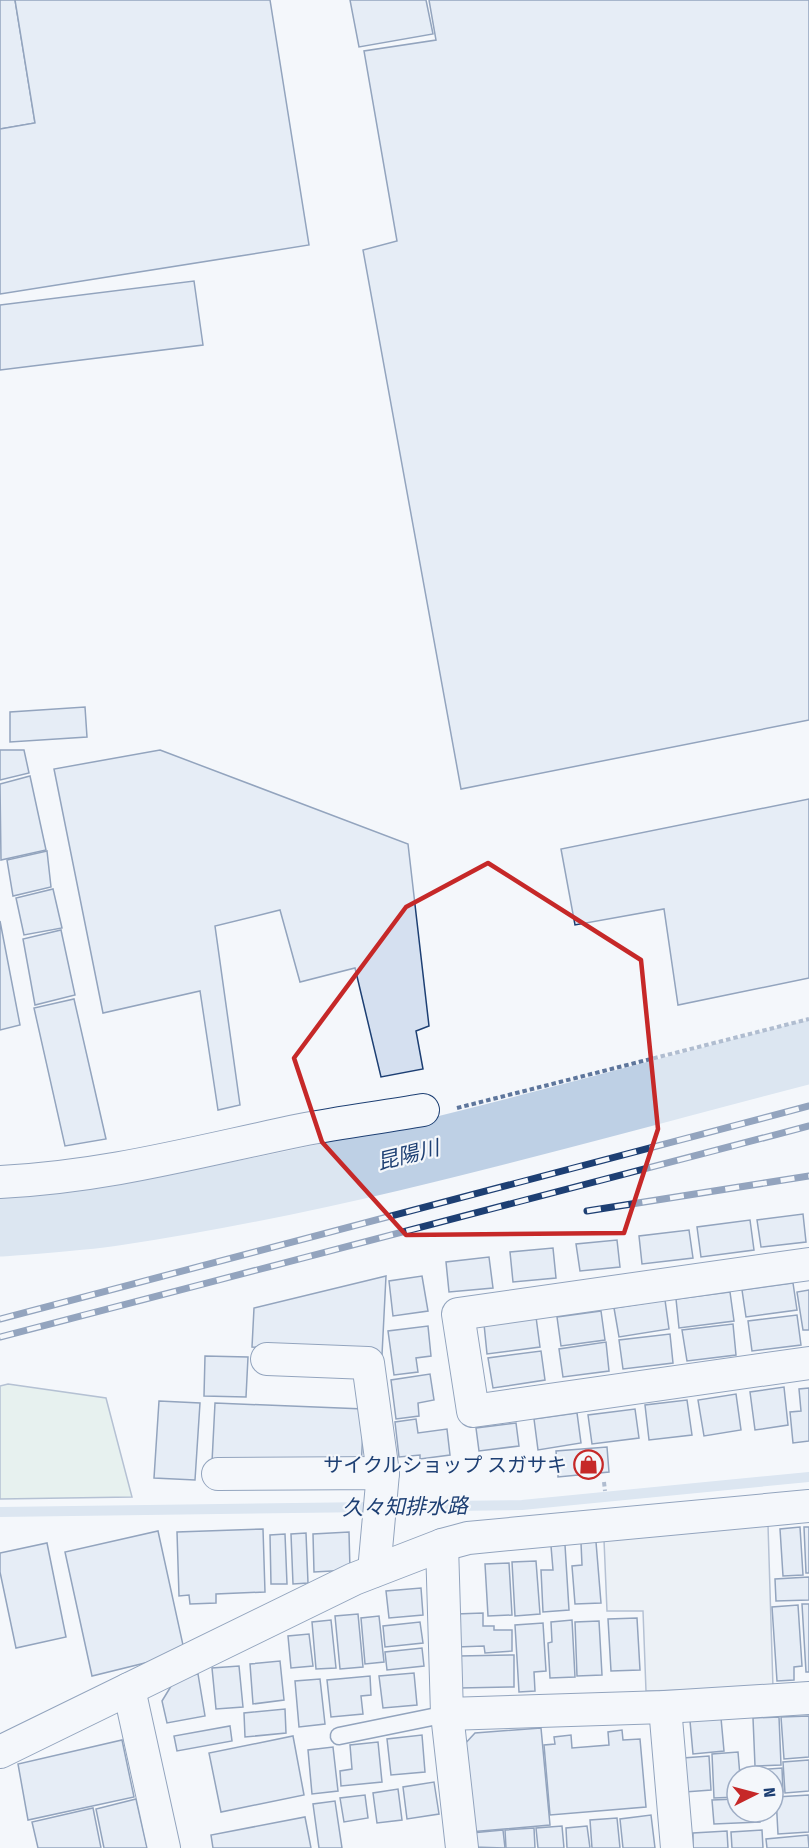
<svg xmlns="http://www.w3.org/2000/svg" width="809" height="1848" viewBox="0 0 809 1848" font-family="'Fira Sans Condensed','Noto Sans JP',sans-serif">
<rect width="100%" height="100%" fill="#f4f7fb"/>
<polygon fill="#d7e8df" stroke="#687fa3" stroke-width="1.5" points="8,1384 106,1398 132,1497 0,1499 0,1386"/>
<polygon fill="#e3e8f0" stroke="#687fa3" stroke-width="1.5" points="768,1525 773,1688 646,1691 643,1611 607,1611 604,1540"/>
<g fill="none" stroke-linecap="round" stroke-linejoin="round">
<polyline stroke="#bed0e5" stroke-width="10" points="0,1512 522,1505 809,1477"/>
<path stroke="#bed0e5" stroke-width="63" d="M0,1225C39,1222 79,1220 117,1214C351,1179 580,1111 809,1052"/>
</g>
<g fill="#d5e0f0" stroke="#1d3f73" stroke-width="1.5">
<polygon points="0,0 15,0 35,123 0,129"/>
<polygon points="15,0 270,0 309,245 0,294 0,129 35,123"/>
<polygon points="350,0 426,0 433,34 359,47"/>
<polygon points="429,0 809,0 809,720 461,789 363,250 397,241 364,51 436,40"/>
<polygon points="194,281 203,345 0,370 0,305"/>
<polygon points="85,707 87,737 10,742 10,712"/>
<polygon points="0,750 24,750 29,773 0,780"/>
<polygon points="160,750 408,844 429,1026 416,1031 423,1069 381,1077 355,968 300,982 280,910 215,926 240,1105 218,1110 200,991 103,1013 54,769"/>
<polygon points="30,776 46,850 1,860 0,784"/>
<polygon points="809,799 809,978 678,1005 664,909 575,925 561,849"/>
<polygon points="47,851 51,887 13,896 7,860"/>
<polygon points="53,889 62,928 24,935 16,898"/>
<polygon points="0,921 20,1025 0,1030"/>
<polygon points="61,930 75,995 35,1005 23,939"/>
<polygon points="74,999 106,1139 65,1146 34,1008"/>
<polygon points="803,1214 806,1242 761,1247 757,1220"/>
<polygon points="750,1220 754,1250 701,1257 697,1227"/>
<polygon points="689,1230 693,1258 642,1264 639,1236"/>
<polygon points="617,1240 620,1267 580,1271 576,1244"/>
<polygon points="553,1248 556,1278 513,1282 510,1252"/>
<polygon points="489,1257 493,1288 449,1292 446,1262"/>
<polygon points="386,1276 382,1355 252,1347 254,1308"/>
<polygon points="422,1276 428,1311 393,1316 389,1281"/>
<polygon points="793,1283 797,1310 746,1317 742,1290"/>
<polygon points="809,1290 809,1330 803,1330 797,1292"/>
<polygon points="730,1292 734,1321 679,1328 676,1299"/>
<polygon points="665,1300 669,1329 619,1337 614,1308"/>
<polygon points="601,1311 605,1340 561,1346 557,1317"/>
<polygon points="797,1315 801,1345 752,1351 748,1321"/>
<polygon points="536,1317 540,1347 487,1354 484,1324"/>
<polygon points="733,1324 736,1355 687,1361 682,1330"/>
<polygon points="428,1326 431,1356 416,1358 418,1372 394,1375 388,1331"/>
<polygon points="670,1334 673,1363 623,1369 619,1340"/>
<polygon points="606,1342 609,1371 563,1377 559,1349"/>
<polygon points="541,1351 545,1380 493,1388 488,1358"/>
<polygon points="205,1356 248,1357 246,1397 204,1396"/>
<polygon points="430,1374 434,1400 418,1403 419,1416 396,1419 391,1380"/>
<polygon points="784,1387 788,1425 755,1430 750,1392"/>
<polygon points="809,1388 809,1441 793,1443 790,1412 801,1411 799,1389"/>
<polygon points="736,1394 741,1430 704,1436 698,1400"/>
<polygon points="687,1400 692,1435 649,1440 645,1405"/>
<polygon points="159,1401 200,1403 195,1480 154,1478"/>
<polygon points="215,1403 364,1409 361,1469 212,1462"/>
<polygon points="635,1409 639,1438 592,1444 588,1415"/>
<polygon points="577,1413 581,1443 538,1450 534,1419"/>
<polygon points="416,1419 418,1433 447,1429 450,1455 420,1459 420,1455 399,1457 395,1422"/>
<polygon points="516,1423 519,1446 479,1451 476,1428"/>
<polygon points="607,1447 609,1472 558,1477 556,1451"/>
<polygon points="800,1527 803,1575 783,1576 780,1529"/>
<polygon points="804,1527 809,1527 809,1573 806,1573"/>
<polygon points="263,1529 265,1592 216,1594 216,1603 190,1604 189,1595 179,1596 177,1532"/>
<polygon points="158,1531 183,1645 153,1661 92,1676 65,1552"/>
<polygon points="349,1532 350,1570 314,1572 313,1534"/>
<polygon points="306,1533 308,1583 293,1584 291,1534"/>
<polygon points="285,1534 287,1584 271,1584 270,1535"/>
<polygon points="596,1542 601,1603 575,1604 572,1566 582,1565 581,1543"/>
<polygon points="47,1543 66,1637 16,1648 0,1572 0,1553"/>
<polygon points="565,1545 569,1610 543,1612 541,1570 553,1570 551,1546"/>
<polygon points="536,1561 540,1614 515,1616 512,1562"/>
<polygon points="509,1563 512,1615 488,1616 485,1564"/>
<polygon points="809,1577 809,1600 776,1601 775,1579"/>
<polygon points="421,1588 423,1615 389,1618 386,1591"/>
<polygon points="802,1604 809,1604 809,1672 806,1672"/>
<polygon points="798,1605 802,1666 794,1667 794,1680 777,1681 772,1607"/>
<polygon points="483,1613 483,1626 494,1626 494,1630 512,1630 512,1651 485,1653 484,1646 457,1647 456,1614"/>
<polygon points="358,1614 363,1667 340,1669 335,1616"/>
<polygon points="379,1616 384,1662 365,1664 361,1618"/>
<polygon points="637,1618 640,1670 611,1671 608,1619"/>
<polygon points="331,1620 336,1668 316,1669 312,1622"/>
<polygon points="572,1620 575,1677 550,1678 548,1643 552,1642 551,1622"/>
<polygon points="599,1621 602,1675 577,1676 575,1622"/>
<polygon points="420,1622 423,1643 385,1647 383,1626"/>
<polygon points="543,1623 546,1671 534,1672 535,1691 519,1692 515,1625"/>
<polygon points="309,1634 313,1666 291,1668 288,1636"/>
<polygon points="422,1648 424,1666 387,1670 385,1652"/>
<polygon points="514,1655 514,1687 459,1688 459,1656"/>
<polygon points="280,1661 284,1700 253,1704 250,1664"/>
<polygon points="239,1666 243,1707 216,1709 212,1668"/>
<polygon points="414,1673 417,1705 383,1708 379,1676"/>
<polygon points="198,1674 205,1716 167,1723 162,1701 176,1678"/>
<polygon points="370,1676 371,1695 361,1696 363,1714 331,1717 327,1680"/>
<polygon points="320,1679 325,1724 299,1727 295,1681"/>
<polygon points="285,1709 286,1733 245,1737 244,1713"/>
<polygon points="809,1716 809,1757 784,1759 781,1717"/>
<polygon points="779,1717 781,1765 755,1766 753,1718"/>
<polygon points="721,1718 724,1751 693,1754 690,1721"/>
<polygon points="230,1726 232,1741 177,1751 174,1736"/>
<polygon points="541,1728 550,1825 469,1832 462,1747 475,1733"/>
<polygon points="622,1730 623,1740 640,1739 646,1807 550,1815 544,1745 555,1744 554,1737 571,1735 572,1748 609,1745 608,1732"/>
<polygon points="422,1735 425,1772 391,1775 387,1739"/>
<polygon points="293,1736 304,1795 221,1812 209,1753"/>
<polygon points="122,1740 134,1797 28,1820 18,1764"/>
<polygon points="378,1742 382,1782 341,1786 340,1771 352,1769 350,1745"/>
<polygon points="333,1747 338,1791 312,1794 308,1750"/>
<polygon points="738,1752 740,1776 737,1776 737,1797 714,1798 712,1754"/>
<polygon points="709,1756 711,1790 685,1792 683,1758"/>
<polygon points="809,1760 809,1791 785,1793 783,1762"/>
<polygon points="782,1768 783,1792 773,1793 773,1776 741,1776 741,1771"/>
<polygon points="434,1782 439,1814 407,1819 403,1787"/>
<polygon points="398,1789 402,1820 377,1823 373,1793"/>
<polygon points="365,1795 368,1818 344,1822 340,1798"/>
<polygon points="809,1795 809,1832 778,1834 776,1797"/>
<polygon points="136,1799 147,1848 104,1848 96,1809"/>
<polygon points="737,1799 737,1812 760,1812 760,1822 714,1824 712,1800"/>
<polygon points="335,1801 342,1848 319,1848 313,1804"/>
<polygon points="93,1808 101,1848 38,1848 32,1822"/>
<polygon points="651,1815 655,1848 623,1848 620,1819"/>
<polygon points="305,1817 311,1848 213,1848 211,1835"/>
<polygon points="617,1818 620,1848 592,1848 590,1820"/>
<polygon points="562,1826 564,1848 538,1848 536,1828"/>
<polygon points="587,1826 590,1848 567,1848 566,1828"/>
<polygon points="534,1828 535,1848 506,1848 505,1830"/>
<polygon points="503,1830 505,1848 473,1847 471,1833"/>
<polygon points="762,1830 763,1848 732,1848 731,1832"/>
<polygon points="727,1831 728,1848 693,1848 693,1833"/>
<polygon points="808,1835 809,1848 767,1848 766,1839"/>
</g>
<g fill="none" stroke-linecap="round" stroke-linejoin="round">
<defs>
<polyline id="lane" points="339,1736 447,1714"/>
<g id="street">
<path d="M0,1182C106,1177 199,1151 301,1130C342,1122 383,1117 423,1110"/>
<polyline points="809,1264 458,1314 473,1411 809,1363"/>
<polyline points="267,1359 368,1363 383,1473"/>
<polyline points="218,1474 383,1473 374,1571"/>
<polyline points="442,1545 447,1714 462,1848"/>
<polyline points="129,1689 164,1848"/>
<polyline points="665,1707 677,1848"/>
<polyline points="447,1714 665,1707 809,1698"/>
<polyline points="0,1752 354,1579 442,1545 468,1538 520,1533 809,1506"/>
</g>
</defs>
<use href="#lane" stroke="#1d3f73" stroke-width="19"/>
<use href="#street" stroke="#1d3f73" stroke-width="34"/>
<g stroke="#5e769c" stroke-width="4" stroke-dasharray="4.5 3" stroke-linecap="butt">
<polyline points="457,1108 809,1019"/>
<polyline points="604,1482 605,1491"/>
</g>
<use href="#lane" stroke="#f4f7fb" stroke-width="16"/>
<use href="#street" stroke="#f4f7fb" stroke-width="32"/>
<defs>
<g id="rail">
<polyline points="587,1211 809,1176"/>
<polyline points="0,1319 809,1106"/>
<polyline points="0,1337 809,1126"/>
</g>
</defs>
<use href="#rail" stroke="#1d3f73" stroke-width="7"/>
<use href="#rail" stroke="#f4f7fb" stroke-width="4.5" stroke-dasharray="14" stroke-linecap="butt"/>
</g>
<path d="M0 0H809V1848H0ZM488,863L641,960L658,1129L624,1233L406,1235L322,1142L294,1058L406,907Z" fill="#f4f7fb" fill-opacity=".55" fill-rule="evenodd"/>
<path fill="none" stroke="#c62828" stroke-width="4.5" stroke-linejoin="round" d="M488,863L641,960L658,1129L624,1233L406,1235L322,1142L294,1058L406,907Z"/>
<defs>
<symbol id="shop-ring" viewBox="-11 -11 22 22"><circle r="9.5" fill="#f4f7fb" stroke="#c62828" stroke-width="1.5"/><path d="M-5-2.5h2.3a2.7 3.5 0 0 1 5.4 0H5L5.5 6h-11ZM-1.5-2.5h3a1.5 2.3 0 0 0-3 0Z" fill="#c62828"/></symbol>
</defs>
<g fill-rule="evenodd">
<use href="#shop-ring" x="572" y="1448" width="33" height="33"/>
</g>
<g text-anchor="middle" stroke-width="4.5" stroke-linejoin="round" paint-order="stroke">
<g font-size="20" fill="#1d3f73" stroke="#f4f7fb" text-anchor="end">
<text x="567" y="1472">サイクルショップ スガサキ</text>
</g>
<g font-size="21" font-style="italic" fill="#1d3f73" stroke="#f4f7fb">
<text transform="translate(408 1155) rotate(-14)" y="7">昆陽川</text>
<text transform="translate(405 1507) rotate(-1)" y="7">久々知排水路</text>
</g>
</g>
<g transform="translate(755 1794) rotate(84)"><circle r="28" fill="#f4f7fb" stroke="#9eadc5" stroke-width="1.5"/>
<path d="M0-4.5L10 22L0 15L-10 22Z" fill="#c62828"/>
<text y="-9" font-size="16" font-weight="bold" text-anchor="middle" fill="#1d3f73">N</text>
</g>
</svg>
